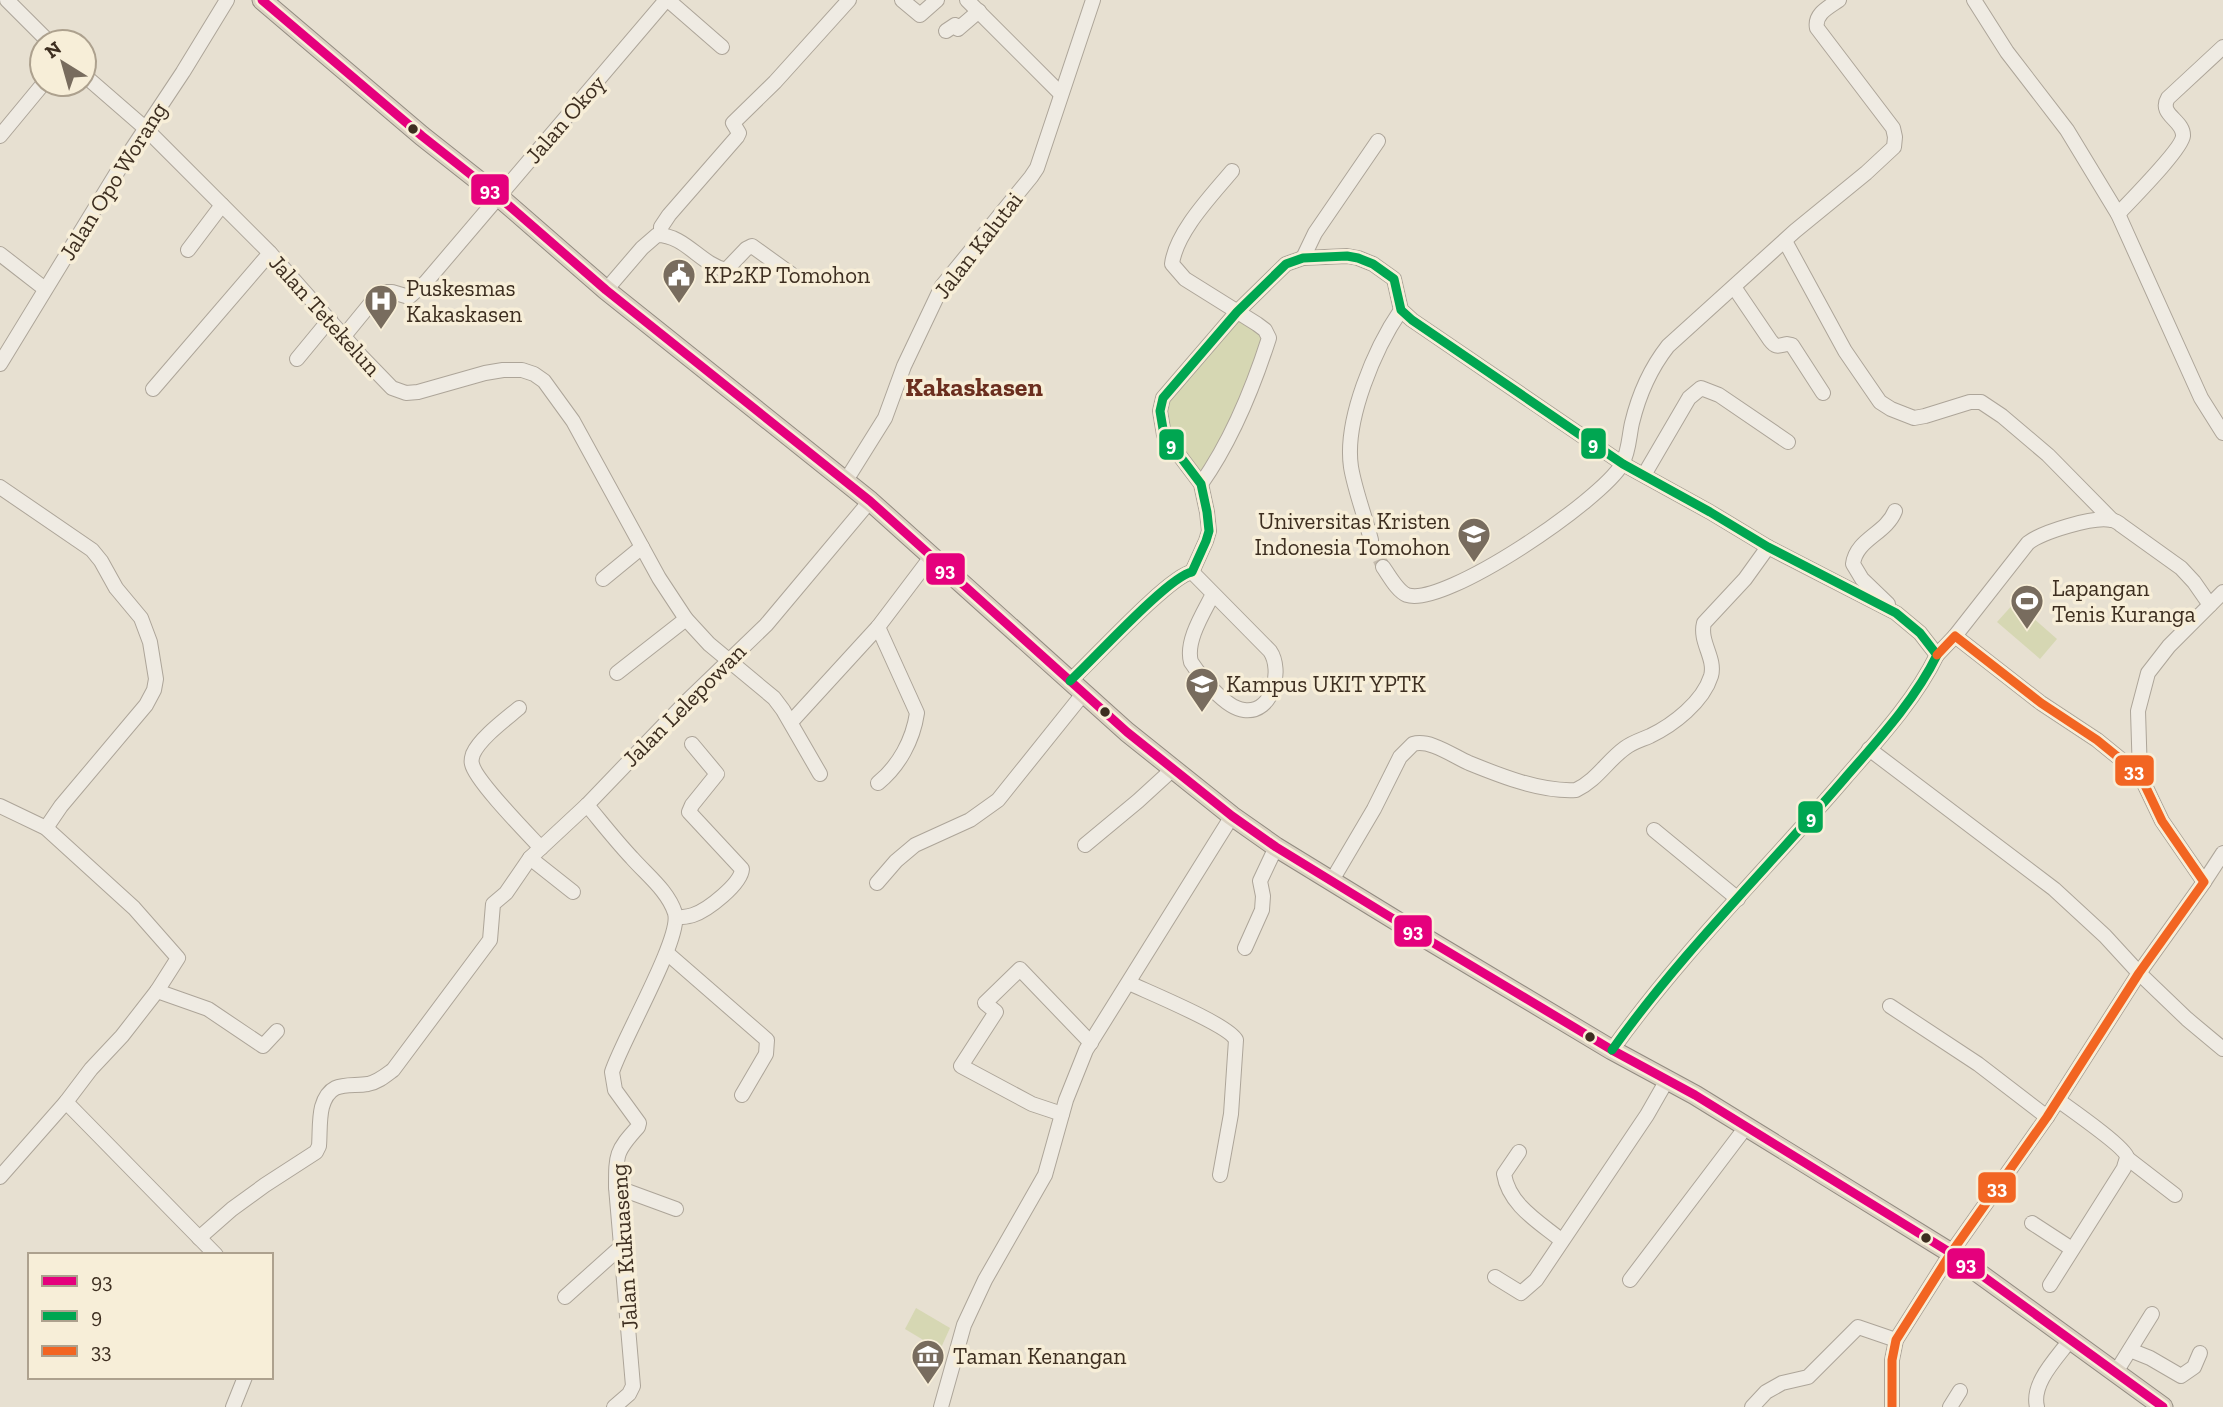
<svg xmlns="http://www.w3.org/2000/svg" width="2223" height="1407" viewBox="0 0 2223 1407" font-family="'Zilla Slab',serif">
<rect width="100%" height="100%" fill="#e7e0d1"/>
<g fill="#d6d7b3">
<polygon points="1237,312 1269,338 1201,484 1169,442 1163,398"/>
<polygon points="2015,602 2057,639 2040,659 1997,622"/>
<polygon points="916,1308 950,1328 940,1350 905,1329"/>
</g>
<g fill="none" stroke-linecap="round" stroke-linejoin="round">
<polyline stroke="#c5bcae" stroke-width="14" stroke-dasharray="14 7" stroke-linecap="butt" points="1371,540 1383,567"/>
<defs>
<g id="minor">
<polyline points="7,0 49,42"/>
<polyline points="668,0 722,47"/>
<polyline points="902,0 920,15 937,0"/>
<polyline points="967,0 1061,94"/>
<polyline points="1974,0 2007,52 2067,130 2118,214 2201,398 2223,433"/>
<polyline points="946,31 955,25 958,29 979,11"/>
<polyline points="84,75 145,128 270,253 361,356 392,388 406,393 418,392 485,373 503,370 522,370 534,374 544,381 573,421 659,578 686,619 709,644 774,698 783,710 820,774"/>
<polyline points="0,136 43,84"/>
<path d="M2118,214C2130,201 2182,149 2183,136C2184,120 2158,115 2168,98L2223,47"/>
<polyline points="661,234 661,227 669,215 737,137 739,133 733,123 775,82 849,0"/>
<polyline points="1785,241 1845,351 1880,402 1891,409 1914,418 1925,416 1970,402 1981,402 2002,416 2048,455 2112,520"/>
<polyline points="188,250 222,205"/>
<polyline points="0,254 45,289"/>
<polyline points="1303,258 1315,233 1378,141"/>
<path d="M1734,287L1770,340C1776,348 1778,346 1787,344L1792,345L1823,393"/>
<path d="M606,290L642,248L657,235C685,235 700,264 726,270L746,249L752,246L791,274"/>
<polyline points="344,336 380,292 392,292 409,297 426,282 666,0"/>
<polyline points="297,359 330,319"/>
<polyline points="0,364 124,161 183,72 227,0"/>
<polyline points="153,389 270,253"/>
<polyline points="1644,475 1689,398 1701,388 1719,395 1788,442"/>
<polyline points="845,482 885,418 904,366 942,286 1031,177 1037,168 1093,0"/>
<path d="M1201,484C1232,440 1253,388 1269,338L1265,330L1257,324L1185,279L1172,264C1176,232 1212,195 1232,171"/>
<polyline points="0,487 92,550 101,561 116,588 141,618 150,642 156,679 154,690 146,705 61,806 46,828"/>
<path d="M1371,540C1365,516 1355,491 1351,467C1344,420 1375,348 1401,310"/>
<path d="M1383,567C1389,575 1397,591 1407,595C1444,608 1603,499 1622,464C1629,452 1629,436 1632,423C1639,394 1650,369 1668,346L1795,231L1866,173L1894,147L1895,137L1893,128L1817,28C1814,14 1829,7 1839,0"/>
<path d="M1192,572L1270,651C1283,670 1273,714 1244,710C1225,708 1201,677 1191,662C1185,641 1204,612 1213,594"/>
<polyline points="603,579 642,547"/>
<path d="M1888,604L1862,579L1853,564C1856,539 1886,534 1895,511"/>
<path d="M878,627L917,713C913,740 899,766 878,783"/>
<path d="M1955,636L2028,543C2042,532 2094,516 2111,520C2114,520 2119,523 2121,525L2181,568L2194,582L2210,605"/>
<polyline points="617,673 686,619"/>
<path d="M1070,681C1093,660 1169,576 1192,572L1206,541L1209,531L1207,512L1201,484L1164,435L1160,411L1163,398L1237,312L1286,264L1303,258L1347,256L1358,258L1373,264L1394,279L1401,310L1412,320L1623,464L1710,512L1768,547L1896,613L1920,633L1937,655C1915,700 1878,740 1845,778C1767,869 1681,953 1612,1050"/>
<path d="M519,708C506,719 480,738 473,754C472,757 471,761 472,764C475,780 527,833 541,848"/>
<polyline points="791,722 878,627 931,557"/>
<polyline points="1869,749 2054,889 2105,936 2139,973 2187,1019 2223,1049"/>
<polyline points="2140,775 2138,711 2148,673 2169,646 2223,592"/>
<path d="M587,805C602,823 616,841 632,858C647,875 668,891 675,913C682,938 622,1040 612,1072L615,1090L639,1123L638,1127C616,1151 616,1154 616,1187L633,1386L629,1394L614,1407"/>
<polyline points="0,806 46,828 134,908 178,958 157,991 122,1036 91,1069 66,1102 0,1177"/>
<polyline points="1654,830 1738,899"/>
<polyline points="1085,845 1138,801 1173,769"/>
<polyline points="530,858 573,892"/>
<path d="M1331,882L1374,809L1400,757L1413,744C1430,739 1453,756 1469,763C1501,776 1541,792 1576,790C1597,780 1607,761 1625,748C1633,742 1641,740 1650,736C1673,725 1703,702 1711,676C1716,658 1699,642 1704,623L1745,579L1768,547"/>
<polyline points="2204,882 2223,853"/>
<polyline points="877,883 896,861 915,845 970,820 998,800 1083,694"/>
<path d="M676,918C681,917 687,917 693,915C708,910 741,884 742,869L689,812L692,805L717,774L692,744"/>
<polyline points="1245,948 1262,910 1263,896 1260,881 1276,847"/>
<polyline points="667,953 767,1040 766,1054 742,1095"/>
<path d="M1129,983C1148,992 1229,1025 1236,1040L1231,1114L1220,1175"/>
<polyline points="157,991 208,1009 263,1046 277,1031"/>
<polyline points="1890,1006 1978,1064 2047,1117"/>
<polyline points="66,1102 216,1255"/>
<polyline points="1062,1114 1032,1104 961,1066 996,1012 985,1003 1020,969 1091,1043"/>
<path d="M1519,1152L1504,1174C1509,1205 1539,1222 1561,1240"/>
<polyline points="2127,1158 2175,1195"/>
<polyline points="616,1187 676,1209"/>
<polyline points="2032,1223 2072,1249"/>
<path d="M199,1238L232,1209L265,1185L316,1152L319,1146C320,1133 319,1119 322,1107C330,1079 349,1087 368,1084C378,1082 385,1076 393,1070L490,940L493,904L506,893L530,858L587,805L686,702L766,625L870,501"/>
<polyline points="1495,1277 1521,1293 1536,1280 1647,1115 1667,1080"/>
<polyline points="1630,1280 1746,1127"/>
<path d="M2050,1285L2124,1168C2124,1166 2127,1159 2127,1157C2125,1147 2069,1108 2058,1100"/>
<polyline points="565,1297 623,1245"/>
<polyline points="2130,1350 2150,1358 2181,1376 2194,1367 2200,1353"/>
<polyline points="2116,1372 2152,1314"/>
<polyline points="233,1407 245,1377"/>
<polyline points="941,1407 964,1325 985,1280 1045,1175 1066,1100 1086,1050 1232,816"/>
<polyline points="1752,1407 1766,1392 1782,1383 1808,1377 1858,1327 1896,1340"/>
<polyline points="1892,1407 1892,1360 1896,1340 1951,1253 2047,1117 2139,973 2204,882 2162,821 2140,775 2097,740 2041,703 1955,636 1937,655"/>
<polyline points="1950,1407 1960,1391"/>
<path d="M2037,1407C2031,1383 2057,1358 2070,1340"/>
</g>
<polyline id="highway" points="262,0 422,136 498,196 606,290 870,501 1127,732 1232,816 1276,847 1400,923 1612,1050 1695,1095 1951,1253 2163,1407"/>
</defs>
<use href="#minor" stroke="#ada599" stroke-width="16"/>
<use href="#highway" stroke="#928b80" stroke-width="21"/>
<use href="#minor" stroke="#efebe3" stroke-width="14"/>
<use href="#highway" stroke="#dad1c2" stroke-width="19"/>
<defs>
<polyline id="bus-1" points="262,0 422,136 498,196 606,290 870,501 1127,732 1232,816 1276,847 1400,923 1612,1050 1695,1095 1951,1253 2163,1407"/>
<path id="bus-2" d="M1070,681C1093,660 1169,576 1192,572L1206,541L1209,531L1207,512L1201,484L1164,435L1160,411L1163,398L1237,312L1286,264L1303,258L1347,256L1358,258L1373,264L1394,279L1401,310L1412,320L1623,464L1710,512L1768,547L1896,613L1920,633L1937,655C1915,700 1878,740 1845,778C1767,869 1681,953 1612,1050"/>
<polyline id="bus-3" points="1892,1407 1892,1360 1896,1340 1951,1253 2047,1117 2139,973 2204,882 2162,821 2140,775 2097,740 2041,703 1955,636 1937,655"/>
</defs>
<use href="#bus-1" stroke="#f7eed8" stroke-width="14"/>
<use href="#bus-2" stroke="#f7eed8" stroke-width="14"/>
<use href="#bus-3" stroke="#f7eed8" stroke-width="14"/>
<use href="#bus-1" stroke="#e5007d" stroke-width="9"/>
<use href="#bus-2" stroke="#00a651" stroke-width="9"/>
<use href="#bus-3" stroke="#f26522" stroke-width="9"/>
</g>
<defs>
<symbol id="civic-pin" viewBox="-11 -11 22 30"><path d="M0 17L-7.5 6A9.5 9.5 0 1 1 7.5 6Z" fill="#786c5e" stroke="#f7eed8"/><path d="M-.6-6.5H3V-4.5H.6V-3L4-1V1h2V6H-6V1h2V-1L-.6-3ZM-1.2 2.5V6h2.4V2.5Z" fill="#fff"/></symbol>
<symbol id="hospital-pin" viewBox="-11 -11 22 30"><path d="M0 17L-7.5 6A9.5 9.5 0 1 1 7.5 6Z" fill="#786c5e" stroke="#f7eed8"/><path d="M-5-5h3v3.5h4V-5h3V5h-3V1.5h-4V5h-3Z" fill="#fff"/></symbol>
<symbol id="university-pin" viewBox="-11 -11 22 30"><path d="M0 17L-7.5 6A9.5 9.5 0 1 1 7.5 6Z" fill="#786c5e" stroke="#f7eed8"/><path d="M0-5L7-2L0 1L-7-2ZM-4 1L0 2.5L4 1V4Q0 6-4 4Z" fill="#fff"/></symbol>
<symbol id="stadium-pin" viewBox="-11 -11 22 30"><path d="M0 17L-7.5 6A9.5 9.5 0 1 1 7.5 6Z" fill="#786c5e" stroke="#f7eed8"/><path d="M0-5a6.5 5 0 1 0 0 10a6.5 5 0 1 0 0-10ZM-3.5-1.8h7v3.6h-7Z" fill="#fff"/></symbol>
<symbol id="museum-pin" viewBox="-11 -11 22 30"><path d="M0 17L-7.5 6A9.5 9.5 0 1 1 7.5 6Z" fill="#786c5e" stroke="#f7eed8"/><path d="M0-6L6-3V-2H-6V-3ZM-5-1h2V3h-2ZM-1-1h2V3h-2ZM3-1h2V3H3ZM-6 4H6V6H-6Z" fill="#fff"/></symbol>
</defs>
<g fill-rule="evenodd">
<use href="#civic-pin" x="660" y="256" width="38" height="52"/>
<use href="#hospital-pin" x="362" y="282" width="38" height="52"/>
<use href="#university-pin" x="1455" y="515" width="38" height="52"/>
<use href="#stadium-pin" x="2008" y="582" width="38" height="52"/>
<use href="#university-pin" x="1183" y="665" width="38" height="52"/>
<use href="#museum-pin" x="909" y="1337" width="38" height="52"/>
</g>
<g fill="#3d2e20" stroke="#f7eed8" stroke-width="2.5">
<circle cx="413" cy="129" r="6"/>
<circle cx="1105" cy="712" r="6"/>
<circle cx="1590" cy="1037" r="6"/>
<circle cx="1926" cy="1238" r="6"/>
</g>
<g text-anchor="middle" stroke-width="7" stroke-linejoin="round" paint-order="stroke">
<g font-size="23" fill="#3d2e20" stroke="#f7eed8">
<text transform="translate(565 119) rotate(-49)" y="8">Jalan Okoy</text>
<text transform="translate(113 181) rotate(-58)" y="8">Jalan Opo Worang</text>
<text transform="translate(978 245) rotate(-52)" y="8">Jalan Kalutai</text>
<text transform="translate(325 315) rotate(48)" y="8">Jalan Tetekelun</text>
<text transform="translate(684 705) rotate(-45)" y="8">Jalan Lelepowan</text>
<text transform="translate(624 1247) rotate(-94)" y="8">Jalan Kukuaseng</text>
</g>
<g font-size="23" fill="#3d2e20" stroke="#f7eed8" text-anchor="start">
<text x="704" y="283">KP2KP Tomohon</text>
<text x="406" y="296">Puskesmas<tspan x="406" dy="26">Kakaskasen</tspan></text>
<text x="1450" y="529" text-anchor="end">Universitas Kristen<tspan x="1450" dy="26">Indonesia Tomohon</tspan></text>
<text x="2052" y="596">Lapangan<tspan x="2052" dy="26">Tenis Kuranga</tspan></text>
<text x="1226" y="692">Kampus UKIT YPTK</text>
<text x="953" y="1364">Taman Kenangan</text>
</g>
<g font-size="26" font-weight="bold" fill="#6b2e1e" stroke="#f7eed8">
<text x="974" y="396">Kakaskasen</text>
</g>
</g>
<g stroke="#f7eed8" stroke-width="2.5">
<rect x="470" y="173" width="40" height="33" rx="7" fill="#e5007d"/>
<rect x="1580" y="427" width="27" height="33" rx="7" fill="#00a651"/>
<rect x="1158" y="428" width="27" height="33" rx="7" fill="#00a651"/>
<rect x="925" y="552" width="41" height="34" rx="7" fill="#e5007d"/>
<rect x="2114" y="754" width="41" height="33" rx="7" fill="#f26522"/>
<rect x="1797" y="800" width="27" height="34" rx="7" fill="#00a651"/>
<rect x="1393" y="914" width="40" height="34" rx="7" fill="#e5007d"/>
<rect x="1977" y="1171" width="40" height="33" rx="7" fill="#f26522"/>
<rect x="1946" y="1247" width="40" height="33" rx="7" fill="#e5007d"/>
</g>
<g font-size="19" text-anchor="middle" font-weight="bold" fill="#fff">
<text x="490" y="196">93</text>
<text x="1593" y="450">9</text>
<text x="1171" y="451">9</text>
<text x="945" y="576">93</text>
<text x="2134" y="777">33</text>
<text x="1811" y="824">9</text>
<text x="1413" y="937">93</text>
<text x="1997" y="1194">33</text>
<text x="1966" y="1270">93</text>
</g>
<rect x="28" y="1253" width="245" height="126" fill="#f7eed8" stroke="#ada18e" stroke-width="2"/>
<rect x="42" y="1276" width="35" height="10" fill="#e5007d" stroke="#ada18e" stroke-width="2"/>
<text x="91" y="1288" font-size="21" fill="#3d2e20">93</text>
<rect x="42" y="1311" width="35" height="10" fill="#00a651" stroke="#ada18e" stroke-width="2"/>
<text x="91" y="1323" font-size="21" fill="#3d2e20">9</text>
<rect x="42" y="1346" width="35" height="10" fill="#f26522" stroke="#ada18e" stroke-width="2"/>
<text x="91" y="1358" font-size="21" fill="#3d2e20">33</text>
<g transform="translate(63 63) rotate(323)"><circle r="33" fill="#f7eed8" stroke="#ada18e" stroke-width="2"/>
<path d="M0-5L12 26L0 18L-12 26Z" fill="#786c5e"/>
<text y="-10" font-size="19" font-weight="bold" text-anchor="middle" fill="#3d2e20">N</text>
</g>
</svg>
